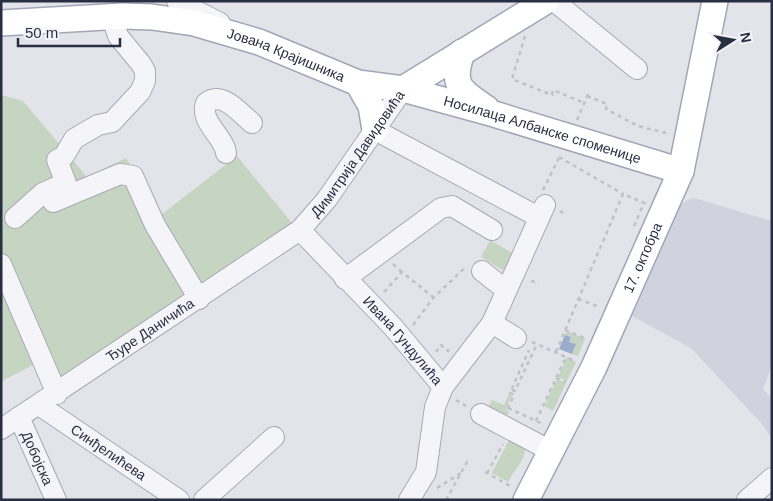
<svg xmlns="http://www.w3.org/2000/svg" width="773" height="501" viewBox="0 0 773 501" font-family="Helvetica,sans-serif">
<rect width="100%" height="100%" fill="#e2e4ea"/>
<polygon fill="#d0d3dd" points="694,198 772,221 772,364 763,390 772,397 772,440 763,425 691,348 632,316 681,205 687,200"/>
<g fill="#c5d5c2">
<polygon points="1,95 23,101 87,177 126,158 162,214 237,156 292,223 251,254 51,386 37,363 2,381"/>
<polygon points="490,240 519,257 511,275 481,257"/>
<polygon points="567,331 585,339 578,356 572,354 575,344 569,342 571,337 565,335"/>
<polygon points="567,357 576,362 567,381 558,377"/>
<polygon points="557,379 566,383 553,411 544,406"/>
<polygon points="509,394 512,395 506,410 509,412 504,421 486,412 492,400 504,405"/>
<path d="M511,436L525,444C527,460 515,468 508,482L492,473Z"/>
</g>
<polygon fill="#9caccb" points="565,335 571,337 569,342 576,344 572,354 559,349"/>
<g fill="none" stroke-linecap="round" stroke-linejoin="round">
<defs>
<g id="minor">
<polyline points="177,1 220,23"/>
<polyline points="554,1 637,69"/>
<polyline points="375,130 531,213"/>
<path d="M226,153C224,136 199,122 206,103C222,90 240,113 252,123"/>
<polyline points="53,202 120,174 133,176 155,225 199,299"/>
<polyline points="15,218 43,193 66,183 57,160 64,156 74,139 98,125 112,122 140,92 145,81 145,71 141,64 118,36 112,17"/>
<path id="s1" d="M300,230L393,327L443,387"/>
<polyline points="1,264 57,394"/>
<polyline points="482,271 506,290"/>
<polyline points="345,279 441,208 452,206 492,230"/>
<polyline points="492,323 516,338"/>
<path id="s2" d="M39,405L179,500"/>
<polyline points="481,414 551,451"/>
<path id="s3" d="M19,417L56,500"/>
<path id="s4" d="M1,429L300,230L327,199L403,89"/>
<polyline points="204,500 274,437"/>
<polyline points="409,500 426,472 435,407 443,387 492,323 545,205"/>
<polyline points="747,500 772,478"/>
</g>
<g id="major">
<path id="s5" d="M1,23L123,16L152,17L194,23L259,42L358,83L403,89L494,114L681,171"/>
<path d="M462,52C451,85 459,90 486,108"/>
<polyline points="358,83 371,106 375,130"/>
<polyline points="403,89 546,1"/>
<path id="s6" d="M526,500L594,367L681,171L715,1"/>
</g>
</defs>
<use href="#minor" stroke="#a7aab5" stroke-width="22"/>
<use href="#major" stroke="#a1a6b7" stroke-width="28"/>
<g stroke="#c0c2ca" stroke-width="2.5" stroke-dasharray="4 4" stroke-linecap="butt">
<polyline points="525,36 512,79 552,95 553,90 584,103"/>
<polyline points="587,96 607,104 606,109 638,126 670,134"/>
<polyline points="577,120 589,92"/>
<polyline points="559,157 623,194"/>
<polyline points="543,190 561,154"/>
<polyline points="560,211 567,215"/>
<polyline points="634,226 644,203"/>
<polyline points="393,264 402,272"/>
<polyline points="531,281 539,283"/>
<polyline points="384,292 402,272 433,297"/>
<polyline points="578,299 600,307"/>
<polyline points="413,325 434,297 466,267"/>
<polyline points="565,330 587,339"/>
<polyline points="532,342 575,361"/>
<polyline points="436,352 441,345 448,351 449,349"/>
<polyline points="556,352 623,194 647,204"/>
<polyline points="556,378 566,382"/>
<polyline points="512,390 515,391 537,344"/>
<polyline points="456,400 466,406"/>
<polyline points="508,408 543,424"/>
<polyline points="508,409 514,395 510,393 529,350"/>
<polyline points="536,421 566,357"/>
<polyline points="485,472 512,487"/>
<polyline points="487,473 503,444"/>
<polyline points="437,488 461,473"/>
<polyline points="446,500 467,462 468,463"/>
</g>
<use href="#minor" stroke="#f5f5f9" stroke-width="20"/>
<use href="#major" stroke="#fff" stroke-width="25"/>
</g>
<g text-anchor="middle" stroke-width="5" stroke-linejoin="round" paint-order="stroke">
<g font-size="14" fill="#292f43" stroke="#f1f3f8">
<text dy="5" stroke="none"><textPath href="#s5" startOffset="291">Јована Крајишника</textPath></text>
<text dy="5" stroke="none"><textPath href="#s5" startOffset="559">Носилаца Албанске споменице</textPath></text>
<text dy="5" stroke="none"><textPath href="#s4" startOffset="455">Димитрија Давидовића</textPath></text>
<text dy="5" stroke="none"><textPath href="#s6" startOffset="269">17. октобра</textPath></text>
<text dy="5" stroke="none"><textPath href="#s4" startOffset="179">Ђуре Даничића</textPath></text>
<text dy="5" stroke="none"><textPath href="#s1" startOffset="151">Ивана Гундулића</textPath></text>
<text dy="5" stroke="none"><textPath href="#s2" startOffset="84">Синђелићева</textPath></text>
<text dy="5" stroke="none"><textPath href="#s3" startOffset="45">Добојска</textPath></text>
</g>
</g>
<rect width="773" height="501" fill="none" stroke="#292f43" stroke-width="5"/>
<g transform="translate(733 40) rotate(79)" stroke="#f1f3f8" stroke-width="4" paint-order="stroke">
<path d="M0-4L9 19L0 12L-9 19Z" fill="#292f43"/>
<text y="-8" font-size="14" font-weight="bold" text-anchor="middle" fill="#292f43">N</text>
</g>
<path d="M18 38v8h102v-8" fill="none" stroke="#292f43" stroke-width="2.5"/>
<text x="25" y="38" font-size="15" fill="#292f43" stroke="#f1f3f8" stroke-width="4" paint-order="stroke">50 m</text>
</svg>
